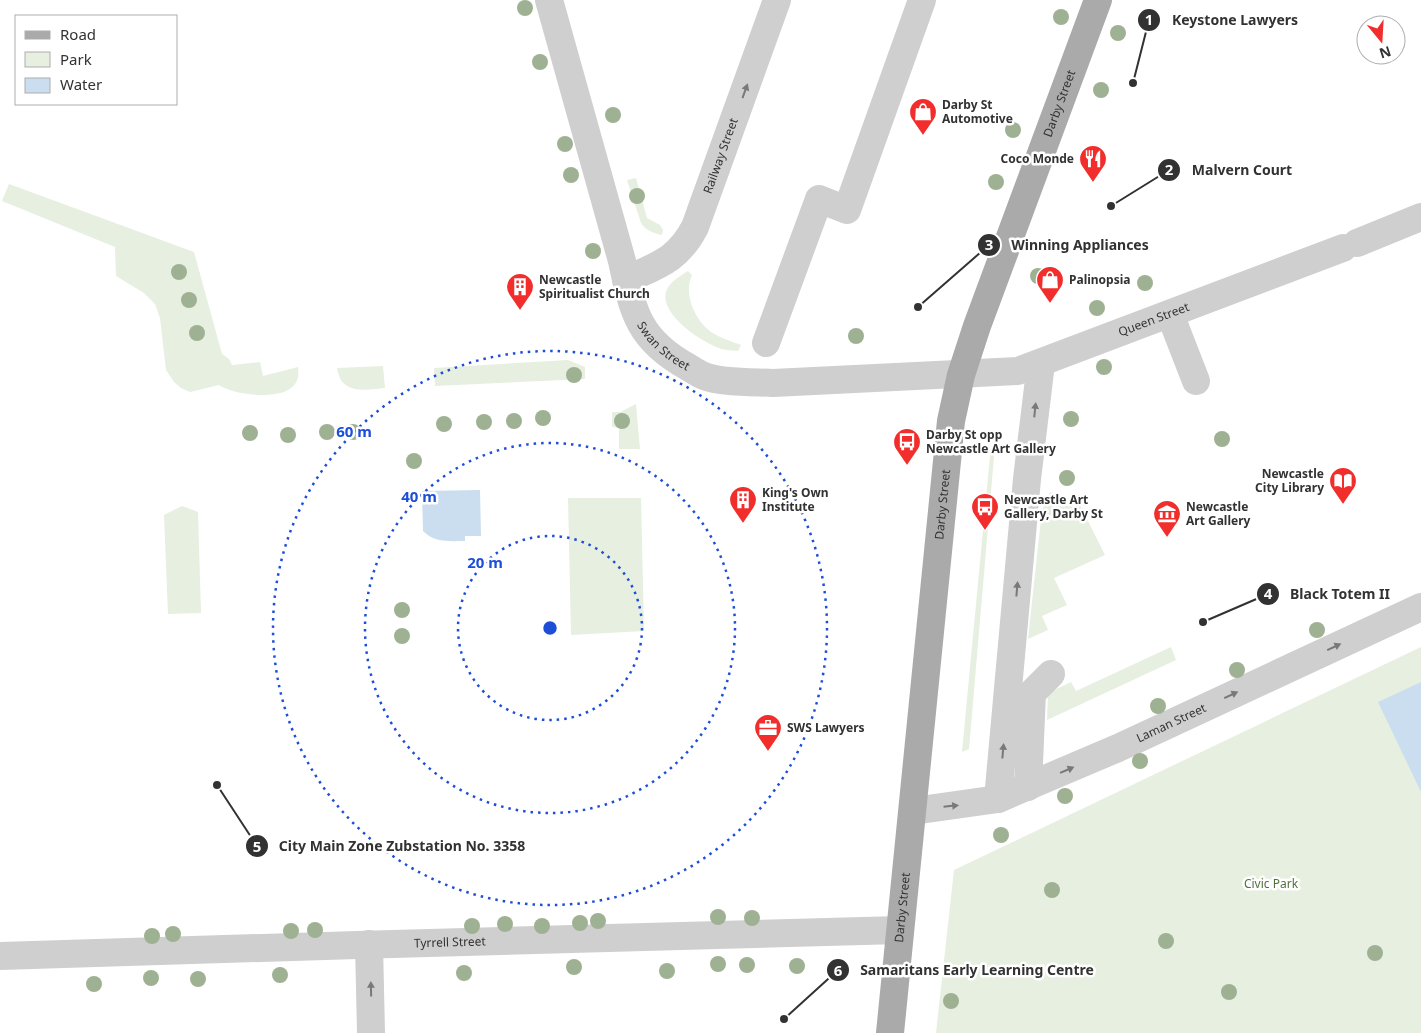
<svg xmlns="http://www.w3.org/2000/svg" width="1421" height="1033" viewBox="0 0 1421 1033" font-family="'Noto Sans',sans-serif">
<rect width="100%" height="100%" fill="#fff"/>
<g fill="#e7efe0">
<path d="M636,178L647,218L660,225L663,230L662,235C654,233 646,231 641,223L627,180Z"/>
<path d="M9,184L194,252L222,354L229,359L232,365L260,362L263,376L298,367C299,375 298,383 291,388C277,400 233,395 219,385L190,392L181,388L174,382L166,370L160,318L155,304L144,293L116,276L115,247L2,201Z"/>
<path d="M688,271L692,275C683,294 695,320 711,332C720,338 731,341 741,345L738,351C732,350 725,351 719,348C702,342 660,315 666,292C668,283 680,276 688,271Z"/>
<polygon points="568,360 585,367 585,379 435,386 434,368"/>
<path d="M383,366L385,388C372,389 350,394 341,380C339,377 338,372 337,368Z"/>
<polygon points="636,404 640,449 619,449 619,428 612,427 612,412 620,412"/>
<polygon points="995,445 969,749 962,752 991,446"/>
<polygon points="1050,492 1078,501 1105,555 1054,578 1067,605 1042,616 1048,630 1028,639 1042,510"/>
<polygon points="568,498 641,498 644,631 571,635"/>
<polygon points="182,506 198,512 201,613 168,614 164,515"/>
<polygon points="1171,647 1176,660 1047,720 1048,693 1071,682 1076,691"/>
<polygon points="1421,647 1421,1033 936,1033 954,870"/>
</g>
<g fill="#cbdeef">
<path d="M480,490L481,536H465V541C449,541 435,543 423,531L422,491Z"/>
<polygon points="1421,682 1421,792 1378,702"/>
</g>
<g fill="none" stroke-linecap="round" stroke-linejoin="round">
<g stroke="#cfcfcf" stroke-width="28">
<path id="s1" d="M549,0L622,261C633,313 639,340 688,367C693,370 699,374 704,376C721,383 754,382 773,383L1018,371L1343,248"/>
<polyline points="1357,243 1421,217"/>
<path id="s2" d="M626,280C658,265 678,260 695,227L777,0"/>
<polyline points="1170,314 1196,381"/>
<polyline points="766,343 819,199 847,210 922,0"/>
<polyline points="1028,787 1032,693 1051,674"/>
<polyline points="998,799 1027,479 1041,363"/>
<path id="s3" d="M913,811L998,799L1118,748L1421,607"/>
<polyline points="369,944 371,1033"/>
<path id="s4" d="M0,956L357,945L900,930"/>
</g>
<path stroke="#aaa" stroke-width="28" id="s5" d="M890,1033L951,421L961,375L977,326L1098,0"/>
</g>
<g fill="#9fb193">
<circle cx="525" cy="8" r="8"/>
<circle cx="1061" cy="17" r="8"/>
<circle cx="1118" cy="33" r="8"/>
<circle cx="540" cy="62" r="8"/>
<circle cx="1101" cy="90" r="8"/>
<circle cx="613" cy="115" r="8"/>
<circle cx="1013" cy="130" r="8"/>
<circle cx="565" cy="144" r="8"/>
<circle cx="571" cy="175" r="8"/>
<circle cx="996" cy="182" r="8"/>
<circle cx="637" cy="196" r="8"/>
<circle cx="593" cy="251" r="8"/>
<circle cx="179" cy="272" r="8"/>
<circle cx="1038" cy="276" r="8"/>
<circle cx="1145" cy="283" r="8"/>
<circle cx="189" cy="300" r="8"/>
<circle cx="1097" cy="308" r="8"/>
<circle cx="197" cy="333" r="8"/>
<circle cx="856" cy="336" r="8"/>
<circle cx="1104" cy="367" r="8"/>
<circle cx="574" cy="375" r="8"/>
<circle cx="543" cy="418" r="8"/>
<circle cx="1071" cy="419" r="8"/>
<circle cx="514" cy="421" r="8"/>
<circle cx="622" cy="421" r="8"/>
<circle cx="484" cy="422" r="8"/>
<circle cx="444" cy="424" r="8"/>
<circle cx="327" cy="432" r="8"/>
<circle cx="353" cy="432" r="8"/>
<circle cx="250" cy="433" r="8"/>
<circle cx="288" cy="435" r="8"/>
<circle cx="1222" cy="439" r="8"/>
<circle cx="414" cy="461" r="8"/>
<circle cx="1067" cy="478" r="8"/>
<circle cx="402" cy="610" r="8"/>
<circle cx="1317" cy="630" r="8"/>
<circle cx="402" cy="636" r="8"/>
<circle cx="1237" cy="670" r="8"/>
<circle cx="1158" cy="706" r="8"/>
<circle cx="1140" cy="761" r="8"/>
<circle cx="1065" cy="796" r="8"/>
<circle cx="1001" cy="835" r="8"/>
<circle cx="1052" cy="890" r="8"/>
<circle cx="718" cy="917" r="8"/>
<circle cx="752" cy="918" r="8"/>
<circle cx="598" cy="921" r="8"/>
<circle cx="580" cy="923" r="8"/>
<circle cx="505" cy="924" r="8"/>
<circle cx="472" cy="926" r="8"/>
<circle cx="542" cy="926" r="8"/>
<circle cx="315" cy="930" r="8"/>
<circle cx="291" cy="931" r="8"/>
<circle cx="173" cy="934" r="8"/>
<circle cx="152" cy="936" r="8"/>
<circle cx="1166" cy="941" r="8"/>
<circle cx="1375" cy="953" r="8"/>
<circle cx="718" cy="964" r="8"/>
<circle cx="747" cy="965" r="8"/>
<circle cx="797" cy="966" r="8"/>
<circle cx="574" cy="967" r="8"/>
<circle cx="667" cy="971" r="8"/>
<circle cx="464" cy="973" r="8"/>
<circle cx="280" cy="975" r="8"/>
<circle cx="151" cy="978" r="8"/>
<circle cx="198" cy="979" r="8"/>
<circle cx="94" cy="984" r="8"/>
<circle cx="1229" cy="992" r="8"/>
<circle cx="951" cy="1001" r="8"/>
</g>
<defs><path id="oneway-solid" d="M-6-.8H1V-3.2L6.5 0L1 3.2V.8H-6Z" transform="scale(1.25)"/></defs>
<g fill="#797979">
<use href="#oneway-solid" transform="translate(745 91) rotate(-70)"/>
<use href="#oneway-solid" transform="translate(1035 410) rotate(-84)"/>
<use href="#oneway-solid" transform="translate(1017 589) rotate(-85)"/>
<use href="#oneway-solid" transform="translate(1334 647) rotate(-25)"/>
<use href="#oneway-solid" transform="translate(1231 695) rotate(-25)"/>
<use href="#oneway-solid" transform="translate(1003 751) rotate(-85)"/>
<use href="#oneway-solid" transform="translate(1067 770) rotate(-23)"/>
<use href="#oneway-solid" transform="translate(951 806) rotate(-6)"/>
<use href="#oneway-solid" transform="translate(371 989) rotate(-91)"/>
</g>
<g fill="none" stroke="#1d4ed8" stroke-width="2.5" stroke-dasharray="2.5 5">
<circle cx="550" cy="628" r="92"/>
<circle cx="550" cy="628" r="185"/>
<circle cx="550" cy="628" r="277"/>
</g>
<defs>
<symbol id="shop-pin" viewBox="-11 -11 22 30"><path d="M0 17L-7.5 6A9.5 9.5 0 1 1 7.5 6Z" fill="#f12e2c" stroke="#fff"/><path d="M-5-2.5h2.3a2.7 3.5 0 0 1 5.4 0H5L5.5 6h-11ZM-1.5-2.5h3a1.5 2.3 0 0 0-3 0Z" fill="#fff"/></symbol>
<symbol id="restaurant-pin" viewBox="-11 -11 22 30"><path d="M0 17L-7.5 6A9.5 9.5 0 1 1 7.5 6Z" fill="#f12e2c" stroke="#fff"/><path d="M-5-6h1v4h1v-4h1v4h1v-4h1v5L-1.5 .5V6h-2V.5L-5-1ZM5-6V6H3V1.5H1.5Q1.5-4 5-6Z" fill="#fff"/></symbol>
<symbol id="building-pin" viewBox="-11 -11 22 30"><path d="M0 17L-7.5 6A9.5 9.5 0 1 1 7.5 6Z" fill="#f12e2c" stroke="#fff"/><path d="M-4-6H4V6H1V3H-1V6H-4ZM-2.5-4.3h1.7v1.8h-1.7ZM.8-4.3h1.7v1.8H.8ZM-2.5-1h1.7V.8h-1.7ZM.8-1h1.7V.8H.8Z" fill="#fff"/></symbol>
<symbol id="bus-pin" viewBox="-11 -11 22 30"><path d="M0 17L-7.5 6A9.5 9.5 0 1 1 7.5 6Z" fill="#f12e2c" stroke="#fff"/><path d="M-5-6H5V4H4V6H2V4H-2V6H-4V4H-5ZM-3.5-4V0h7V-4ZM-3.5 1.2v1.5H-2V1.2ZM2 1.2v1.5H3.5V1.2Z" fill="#fff"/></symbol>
<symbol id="library-pin" viewBox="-11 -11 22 30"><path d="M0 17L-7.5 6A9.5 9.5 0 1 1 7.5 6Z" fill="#f12e2c" stroke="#fff"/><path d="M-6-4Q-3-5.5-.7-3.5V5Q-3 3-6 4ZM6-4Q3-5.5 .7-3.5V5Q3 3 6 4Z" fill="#fff"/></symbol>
<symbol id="museum-pin" viewBox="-11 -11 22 30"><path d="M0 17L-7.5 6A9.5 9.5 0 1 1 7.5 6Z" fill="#f12e2c" stroke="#fff"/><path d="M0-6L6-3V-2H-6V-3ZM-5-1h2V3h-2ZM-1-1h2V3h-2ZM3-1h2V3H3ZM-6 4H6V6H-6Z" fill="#fff"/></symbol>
<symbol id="office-pin" viewBox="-11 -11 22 30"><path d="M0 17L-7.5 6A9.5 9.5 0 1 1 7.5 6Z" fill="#f12e2c" stroke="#fff"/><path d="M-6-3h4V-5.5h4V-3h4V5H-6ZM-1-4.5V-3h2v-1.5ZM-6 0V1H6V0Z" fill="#fff"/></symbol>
</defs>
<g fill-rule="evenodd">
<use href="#shop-pin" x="907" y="96" width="32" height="43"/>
<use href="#restaurant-pin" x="1077" y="143" width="32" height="43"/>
<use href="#shop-pin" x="1034" y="264" width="32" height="43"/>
<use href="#building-pin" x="504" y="271" width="32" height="43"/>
<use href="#bus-pin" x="891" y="426" width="32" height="43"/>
<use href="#library-pin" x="1327" y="465" width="32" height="43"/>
<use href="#building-pin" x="727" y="484" width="32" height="43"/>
<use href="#bus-pin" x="969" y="491" width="32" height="43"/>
<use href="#museum-pin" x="1151" y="498" width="32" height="43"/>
<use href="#office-pin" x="752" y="712" width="32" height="43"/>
</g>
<g text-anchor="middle" stroke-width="5" stroke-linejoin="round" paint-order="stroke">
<g font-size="12" fill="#323232" stroke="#fff">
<text dy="4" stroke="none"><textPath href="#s5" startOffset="951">Darby Street</textPath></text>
<text dy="4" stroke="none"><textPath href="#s2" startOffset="165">Railway Street</textPath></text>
<text dy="4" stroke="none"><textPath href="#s1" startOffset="880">Queen Street</textPath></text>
<text dy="4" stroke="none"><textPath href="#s1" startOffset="369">Swan Street</textPath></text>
<text dy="4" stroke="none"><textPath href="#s5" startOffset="531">Darby Street</textPath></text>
<text dy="4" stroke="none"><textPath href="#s3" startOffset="275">Laman Street</textPath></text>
<text dy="4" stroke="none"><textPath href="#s5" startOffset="126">Darby Street</textPath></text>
<text dy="4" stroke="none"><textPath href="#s4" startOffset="450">Tyrrell Street</textPath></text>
</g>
<g font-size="12" font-weight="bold" fill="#323232" stroke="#fff" text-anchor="start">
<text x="942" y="109">Darby St<tspan x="942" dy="14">Automotive</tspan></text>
<text x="1074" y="163" text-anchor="end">Coco Monde</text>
<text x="539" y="284">Newcastle<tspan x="539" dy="14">Spiritualist Church</tspan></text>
<text x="1069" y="284">Palinopsia</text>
<text x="926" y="439">Darby St opp<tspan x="926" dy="14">Newcastle Art Gallery</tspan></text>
<text x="1324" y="478" text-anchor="end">Newcastle<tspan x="1324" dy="14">City Library</tspan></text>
<text x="762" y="497">King's Own<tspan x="762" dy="14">Institute</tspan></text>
<text x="1004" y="504">Newcastle Art<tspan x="1004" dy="14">Gallery, Darby St</tspan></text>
<text x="1186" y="511">Newcastle<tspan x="1186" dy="14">Art Gallery</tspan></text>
<text x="787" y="732">SWS Lawyers</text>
</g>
<g font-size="12" fill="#50713b" stroke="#fff">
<text x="1271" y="888">Civic Park</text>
</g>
</g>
<circle cx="550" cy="628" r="8" fill="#1d4ed8" stroke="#fff" stroke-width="2.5"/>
<g font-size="15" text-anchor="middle" font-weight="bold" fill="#1d4ed8" stroke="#fff" stroke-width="5" stroke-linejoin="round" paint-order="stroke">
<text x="354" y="437">60 m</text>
<text x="419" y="502">40 m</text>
<text x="485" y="568">20 m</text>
</g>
<path fill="none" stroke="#323232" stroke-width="2" d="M1133 83L1149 20M1111 206L1169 170M918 307L989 245M1203 622L1268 594M217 785L257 846M784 1019L838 970"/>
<g fill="#323232" stroke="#fff" stroke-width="2">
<circle cx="1133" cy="83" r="5"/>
<circle cx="1111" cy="206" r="5"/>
<circle cx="918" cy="307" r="5"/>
<circle cx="1203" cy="622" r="5"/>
<circle cx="217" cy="785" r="5"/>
<circle cx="784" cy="1019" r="5"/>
<circle cx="1149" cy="20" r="12"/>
<circle cx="1169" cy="170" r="12"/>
<circle cx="989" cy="245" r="12"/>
<circle cx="1268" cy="594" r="12"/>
<circle cx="257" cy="846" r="12"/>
<circle cx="838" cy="970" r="12"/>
</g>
<g font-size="15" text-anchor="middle" font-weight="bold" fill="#fff">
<text x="1149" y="25">1</text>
<text x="1169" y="175">2</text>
<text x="989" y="250">3</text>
<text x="1268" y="599">4</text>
<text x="257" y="852">5</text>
<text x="838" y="976">6</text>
</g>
<g font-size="14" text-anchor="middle" font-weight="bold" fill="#323232" stroke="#fff" stroke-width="5" stroke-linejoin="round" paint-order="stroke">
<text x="1235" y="25">Keystone Lawyers</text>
<text x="1242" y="175">Malvern Court</text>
<text x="1080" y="250">Winning Appliances</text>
<text x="1340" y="599">Black Totem II</text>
<text x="402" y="851">City Main Zone Zubstation No. 3358</text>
<text x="977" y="975">Samaritans Early Learning Centre</text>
</g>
<rect x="15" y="15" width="162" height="90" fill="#ffffff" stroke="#adadad"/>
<rect x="25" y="31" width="25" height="8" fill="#aaaaaa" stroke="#adadad"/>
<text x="60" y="40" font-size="15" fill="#323232">Road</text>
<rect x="25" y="52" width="25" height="15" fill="#e7efe0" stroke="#adadad"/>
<text x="60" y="65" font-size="15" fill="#323232">Park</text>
<rect x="25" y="78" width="25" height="15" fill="#cbdeef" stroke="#adadad"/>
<text x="60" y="90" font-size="15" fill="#323232">Water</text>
<g transform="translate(1381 40) rotate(162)"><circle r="24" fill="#ffffff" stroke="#adadad"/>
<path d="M0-4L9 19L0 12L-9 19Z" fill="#f12e2c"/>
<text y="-8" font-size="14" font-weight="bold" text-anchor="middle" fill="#323232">N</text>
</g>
</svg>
